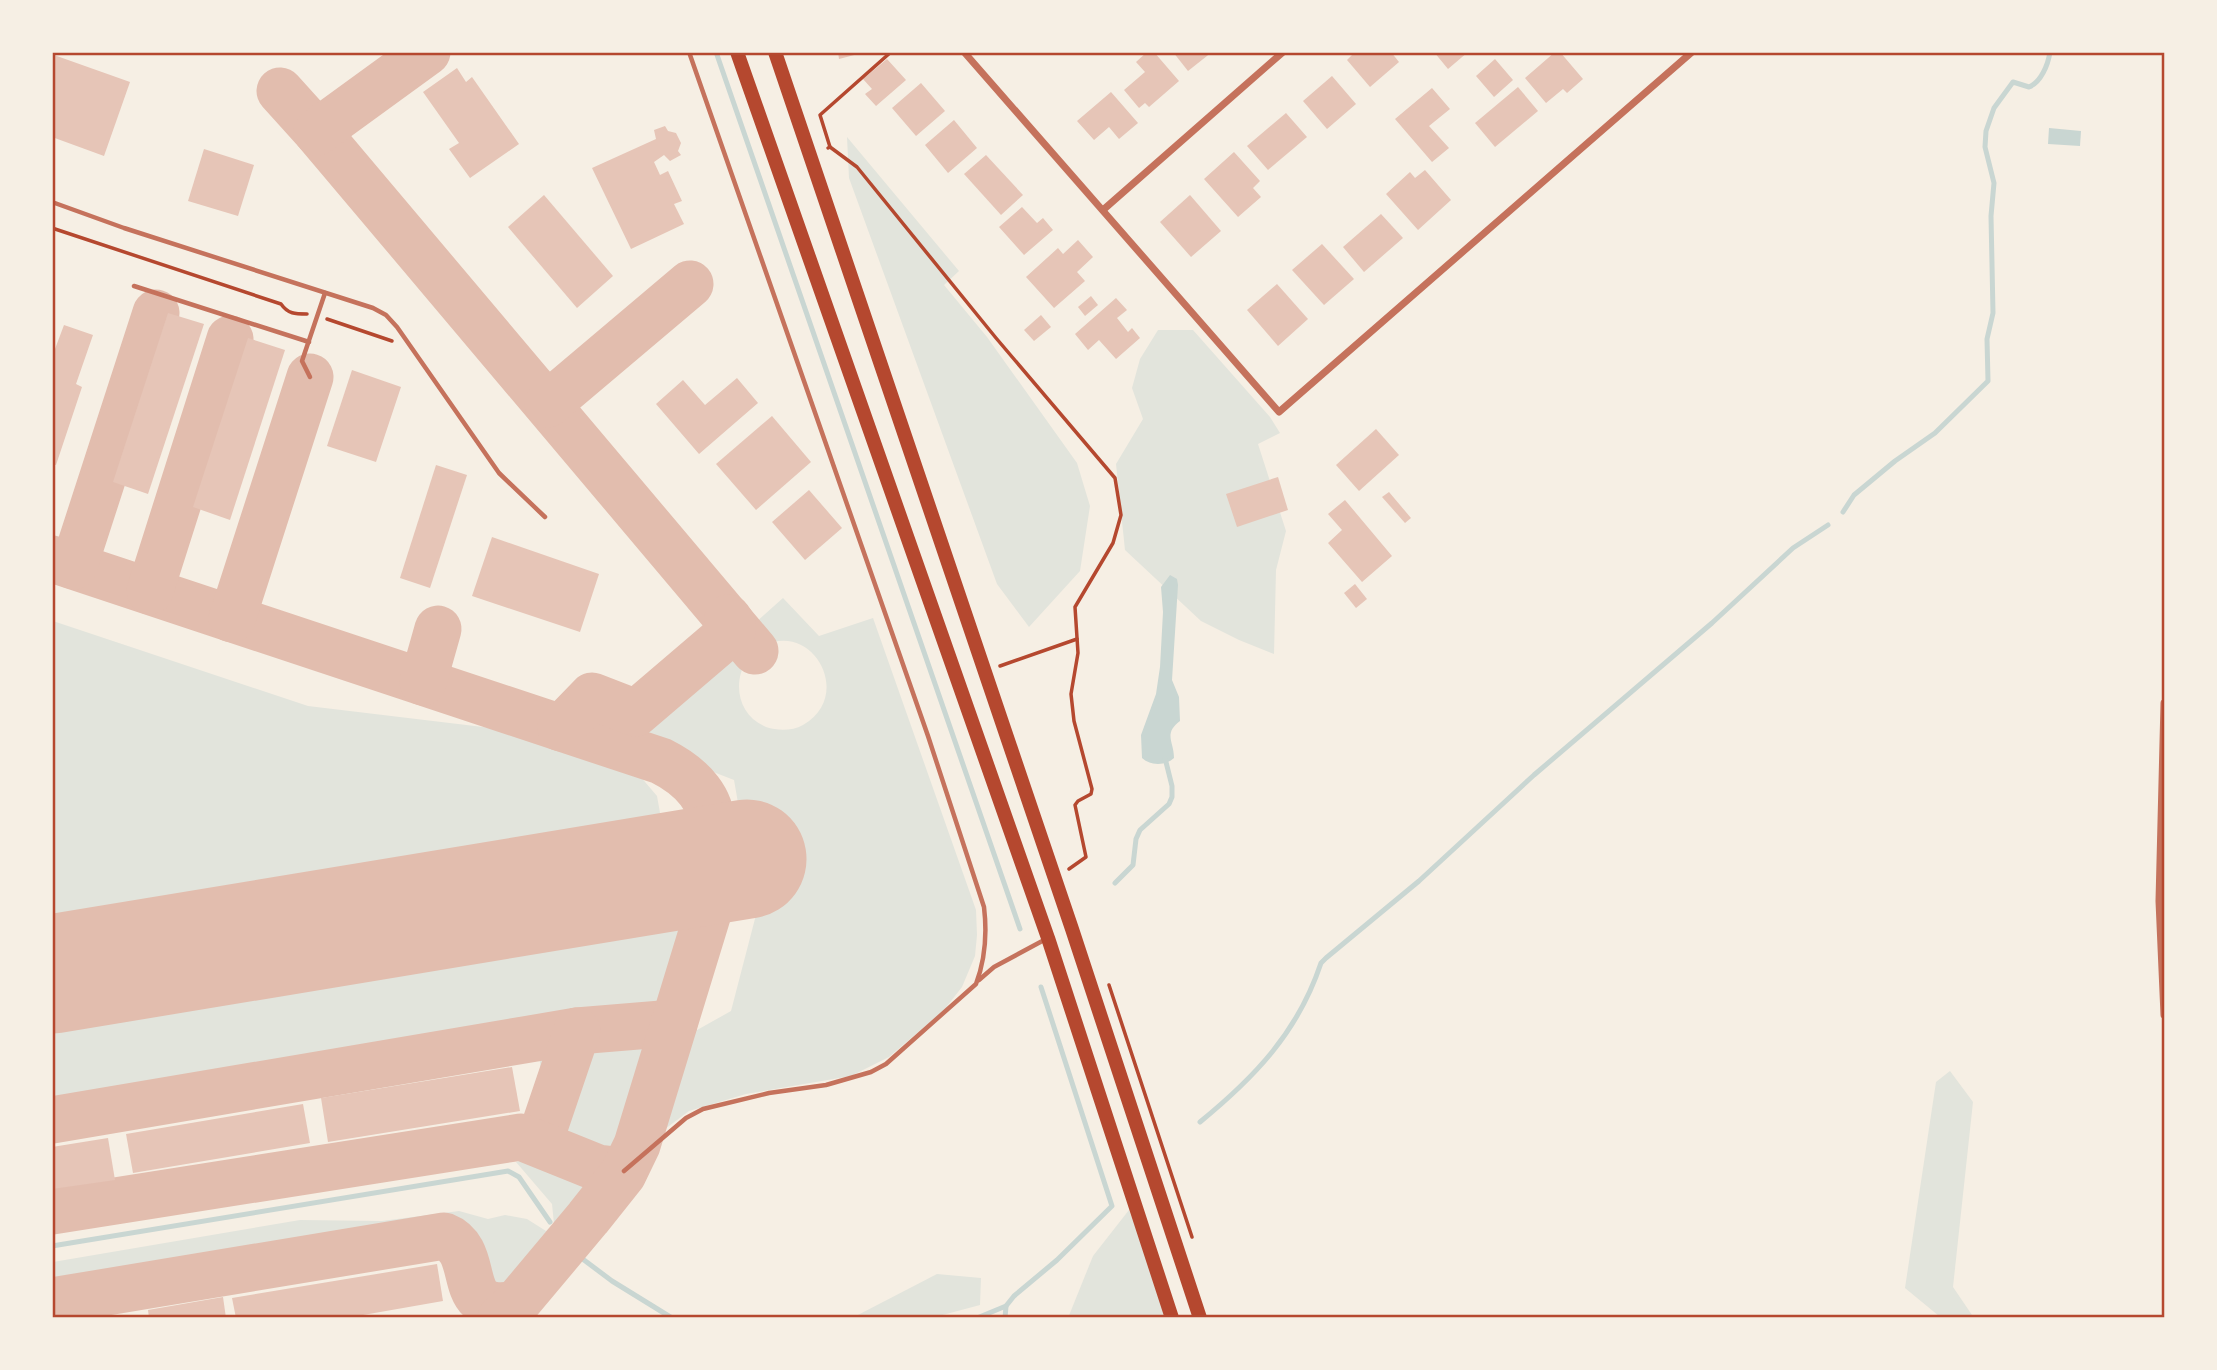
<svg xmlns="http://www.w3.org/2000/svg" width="2217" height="1370" viewBox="0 0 2217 1370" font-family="Lato,sans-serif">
<rect width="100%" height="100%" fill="#f6efe4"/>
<g fill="#e2e4dc">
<polygon points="847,137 959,271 944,285 987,337 1077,463 1090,506 1080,571 1029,627 997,584 849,178"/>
<polygon points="1158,330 1193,330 1270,417 1280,433 1258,444 1286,531 1276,570 1274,654 1239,640 1201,621 1125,550 1116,464 1143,419 1132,388 1140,359"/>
<path d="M783,598L819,636L873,618L976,910L977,935L975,956L962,987L944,1010L889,1057L851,1076L746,1094L689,1111L653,1138L681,1039L731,1011L757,911L734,780L636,742V726L734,646L747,659C732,684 738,715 766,727C778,731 792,731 803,725C855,696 812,618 761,647L747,630Z"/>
<polygon points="53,621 308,706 517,731 634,769 657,796 662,824 645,846 53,944"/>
<polygon points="653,906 670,915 682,924 685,942 683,955 668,1005 663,1011 656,1014 583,1023 53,1112 53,1004"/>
<polygon points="654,1033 662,1039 623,1152 596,1157 571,1147 562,1127 588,1047"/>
<polygon points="544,1051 559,1056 556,1077 551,1081 545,1081 542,1077 539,1055"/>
<polygon points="1950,1071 1973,1102 1953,1287 1972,1315 1970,1317 1938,1317 1939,1316 1905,1288 1936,1082"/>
<path d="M541,1155L572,1170L596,1187L581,1210L521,1284C511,1293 504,1298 491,1293C471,1286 475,1261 465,1246C459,1237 451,1234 442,1230L53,1295V1262L300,1220L382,1221L459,1211L488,1219L505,1215L527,1219L546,1231L554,1224L552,1204L516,1162Z"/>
<polygon points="1129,1210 1171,1317 1068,1318 1093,1256"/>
<polygon points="937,1274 981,1278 980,1305 935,1317 854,1317"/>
</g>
<g fill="#c9d6d2">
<polygon points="2049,128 2081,131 2080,146 2048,144"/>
<path d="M1170,575L1177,579L1178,585L1172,680L1179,697L1180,721C1163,734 1174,741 1174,758C1165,766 1151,766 1142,758L1141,735L1156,694L1160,667L1163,612L1161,587Z"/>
</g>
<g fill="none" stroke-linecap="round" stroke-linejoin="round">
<g stroke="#c9d6d2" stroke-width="5">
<polyline points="716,52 1020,929"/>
<path d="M1843,512L1854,495L1895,461L1935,433L1988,381L1987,339L1993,313L1991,216L1994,183L1985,147L1986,131L1994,108L2013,82L2029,87C2041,82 2048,65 2050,52"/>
<polyline points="1115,883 1133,865 1136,839 1140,830 1169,804 1172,797 1172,786 1165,758"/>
<path d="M1200,1122C1255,1077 1298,1032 1321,963L1326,958L1419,881L1534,775L1712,623L1793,548L1828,525"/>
<polyline points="52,1246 508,1171 519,1177 550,1222"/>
<polyline points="580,1257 612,1281 672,1318"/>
<polyline points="977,1318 1006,1306"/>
<polyline points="1005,1318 1006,1306 1014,1296 1057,1260 1112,1206 1041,987"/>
</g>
<g stroke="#e2bdae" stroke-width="47">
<polyline points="280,91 317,132 755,651"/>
<polyline points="317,132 427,52"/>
<polyline points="548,404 690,284"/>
<path d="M52,559L661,761C689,775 719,801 709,837C706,845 703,854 695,859C688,864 678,868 670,872"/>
<polyline points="74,566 156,313"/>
<polyline points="150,591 230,339"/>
<polyline points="232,619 310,377"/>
<polyline points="423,682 438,629"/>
<polyline points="561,728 592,696 636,713 732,631 732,624 728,618"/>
<polyline points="52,1120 577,1031 674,1023"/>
<polyline points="539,1143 577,1031"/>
<polyline points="52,1211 521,1137 598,1168 624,1171"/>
<path d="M52,1301L444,1236C485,1252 450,1317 516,1304"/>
<path d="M501,1318L516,1304L588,1218L623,1174L637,1145L708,913C708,883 698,877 670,872"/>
</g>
<polyline stroke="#e2bdae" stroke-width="119" points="52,974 747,859"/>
</g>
<g fill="#e6c5b7">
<polygon points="838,52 862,52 862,53 839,59"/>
<polygon points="1147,52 1154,52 1179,81 1149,107 1145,103 1139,108 1124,90 1145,72 1136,62"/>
<polygon points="1173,52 1212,52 1188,71"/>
<polygon points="1355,52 1391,52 1399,62 1370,87 1347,60"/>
<polygon points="1434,52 1468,52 1448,69"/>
<polygon points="1555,52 1560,52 1583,79 1567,93 1563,89 1546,103 1525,78"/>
<polygon points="54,55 130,82 104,156 52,137"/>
<polygon points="887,59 906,80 876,106 865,94 872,89 863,79"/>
<polygon points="1495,59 1513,80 1494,97 1476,76"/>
<polygon points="457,68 466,82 472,77 519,144 470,178 449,149 459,143 423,92"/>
<polygon points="1332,76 1356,104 1327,129 1303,101"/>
<polygon points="921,83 945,111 916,136 892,108"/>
<polygon points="1518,87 1538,111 1495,147 1475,123"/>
<polygon points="1432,88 1450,109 1429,126 1449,148 1432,162 1395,119"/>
<polygon points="1111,92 1138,123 1119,139 1109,127 1094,140 1077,121"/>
<polygon points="1286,113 1307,137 1268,170 1247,146"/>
<polygon points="954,120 977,148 948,173 925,145"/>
<polygon points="665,126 668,131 676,133 681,143 678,151 681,155 670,161 664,155 654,162 660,175 668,171 682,201 674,204 684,224 631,249 592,168 656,139 654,130"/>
<polygon points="204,149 254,165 238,216 188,201"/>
<polygon points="1234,152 1260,181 1253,188 1261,197 1238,217 1204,179"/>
<polygon points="986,155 1023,195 1001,215 964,174"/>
<polygon points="1425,170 1451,200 1418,230 1386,194 1410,172 1415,178"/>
<polygon points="544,195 613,276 577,308 508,227"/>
<polygon points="1190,195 1221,231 1191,257 1160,222"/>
<polygon points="1022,207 1037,223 1043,218 1053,230 1024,255 999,227"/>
<polygon points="1381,214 1403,238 1364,272 1343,247"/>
<polygon points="1078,240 1093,257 1077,272 1085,281 1054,308 1026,277 1058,248 1063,254"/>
<polygon points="1322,244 1354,279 1324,305 1292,270"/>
<polygon points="1277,284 1308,319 1278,346 1247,310"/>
<polygon points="1091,296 1098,305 1085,316 1078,307"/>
<polygon points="1116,298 1127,310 1117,318 1128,332 1132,328 1140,338 1116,359 1099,340 1088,350 1075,334"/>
<polygon points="168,313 204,324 148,494 113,482"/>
<polygon points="1041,315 1051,327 1034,341 1024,330"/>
<polygon points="64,325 93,335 76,384 82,387 56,465 52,464 52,357"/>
<polygon points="248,338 285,350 230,520 193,507"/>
<polygon points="352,370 401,387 376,462 327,446"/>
<polygon points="737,378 758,403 699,454 656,404 683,380 705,405"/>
<polygon points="772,416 811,462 756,510 716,464"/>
<polygon points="1376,429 1399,455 1359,491 1336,465"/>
<polygon points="436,465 467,475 430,588 400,578"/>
<polygon points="1278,477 1288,510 1237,527 1226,494"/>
<polygon points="809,490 842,528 805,560 772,522"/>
<polygon points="1389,492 1411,518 1405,523 1382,497"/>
<polygon points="1345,500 1392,556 1362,582 1328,543 1342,530 1328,514"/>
<polygon points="492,537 599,574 580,632 472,596"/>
<polygon points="1355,584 1367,599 1356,608 1344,593"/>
<polygon points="512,1067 520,1111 328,1142 321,1098"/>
<polygon points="303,1104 310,1143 133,1173 126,1134"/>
<polygon points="108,1138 115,1180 52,1189 52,1147"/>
<polygon points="437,1264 443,1301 346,1318 236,1318 232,1298"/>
<polygon points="223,1297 226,1318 149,1318 148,1310"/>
</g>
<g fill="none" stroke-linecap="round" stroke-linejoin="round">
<g stroke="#b5482f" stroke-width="3.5">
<polyline points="830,147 857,167 996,338 1115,478 1121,515 1113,543 1075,607 1078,653 1071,694 1074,721 1092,789 1091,794 1078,801 1075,805 1086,857 1069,869"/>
<polyline points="828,148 830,147 820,115 891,52"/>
<path d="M52,228L281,304C288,314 295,314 307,314"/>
<polyline points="327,319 392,341"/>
<polyline points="1000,666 1077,639"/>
<polyline points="1109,985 1192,1237"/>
</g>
<g stroke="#c5725c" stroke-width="4.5">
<polyline points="52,202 124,228 373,308 386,315 397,327 499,473 545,517"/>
<polyline points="134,286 309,342"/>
<polyline points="310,377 302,361 325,293"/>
<polyline points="979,980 994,967 1046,939"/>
<path d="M624,1171L686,1118L703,1109L769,1093L826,1085L871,1072L886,1064L976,984C985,960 987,932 984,907L928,736L689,52"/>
</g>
<g stroke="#c5725c" stroke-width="7">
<polyline points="964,52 1279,412 1692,52"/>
<polyline points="1103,210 1283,52"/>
<polyline points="2164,703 2159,901 2164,1015"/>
</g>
<g stroke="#b5482f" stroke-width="14">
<polyline points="737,52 1048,938 1172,1318"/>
<polyline points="775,52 1072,929 1200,1318"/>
</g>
</g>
<rect width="2217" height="1370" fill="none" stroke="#f6efe4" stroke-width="108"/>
<rect x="54" y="54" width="2109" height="1262" fill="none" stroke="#b5482f" stroke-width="2.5"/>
</svg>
